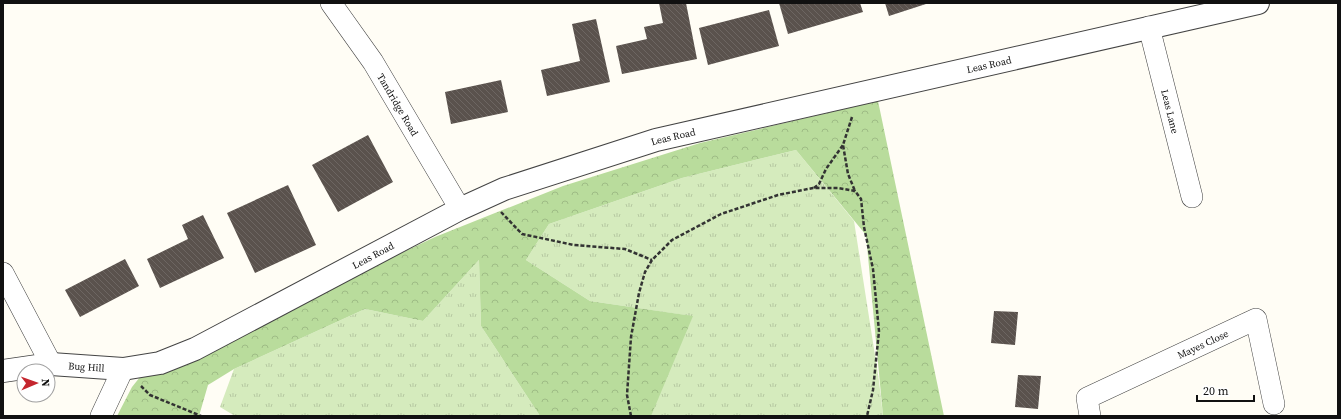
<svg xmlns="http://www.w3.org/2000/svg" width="1341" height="419" viewBox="0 0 1341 419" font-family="'Source Serif 4',serif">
<defs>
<pattern id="grass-tufts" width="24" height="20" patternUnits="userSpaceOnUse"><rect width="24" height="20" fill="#d5ebbd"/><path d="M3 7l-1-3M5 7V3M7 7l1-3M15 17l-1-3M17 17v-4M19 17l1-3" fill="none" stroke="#b6c8a1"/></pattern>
<pattern id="forest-crowns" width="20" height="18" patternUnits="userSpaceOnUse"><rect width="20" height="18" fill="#b9dc9c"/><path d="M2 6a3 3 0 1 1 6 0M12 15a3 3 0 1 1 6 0" fill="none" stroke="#9ebc85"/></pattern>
<pattern id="building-back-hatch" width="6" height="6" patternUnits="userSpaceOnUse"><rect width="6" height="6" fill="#5a524d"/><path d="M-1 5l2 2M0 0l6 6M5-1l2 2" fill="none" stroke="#6d6662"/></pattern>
</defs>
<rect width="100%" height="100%" fill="#fffdf5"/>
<g fill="url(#grass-tufts)">
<polygon points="796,150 854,221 879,381 883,416 649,416 685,315 590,301 526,260 549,224 682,178"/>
<polygon points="479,260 481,326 540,416 235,416 220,407 234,369 365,309 423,321"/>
</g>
<polygon fill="url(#forest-crowns)" points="878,101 944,416 883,416 866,235 796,150 682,178 549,224 526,260 590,301 693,316 651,416 540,416 481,326 479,260 423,321 365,309 234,369 208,385 199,416 117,416 132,387 140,377 435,237 563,186 700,143"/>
<g fill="url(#building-back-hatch)">
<polygon points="659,3 686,3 697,59 622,74 616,46 647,39 644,27 663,23"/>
<polygon points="779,3 860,3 863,12 788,34"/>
<polygon points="885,3 929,3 889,16"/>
<polygon points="769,10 779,46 708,65 699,28"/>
<polygon points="596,19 610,82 547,96 541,70 580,61 572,24"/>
<polygon points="501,80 508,112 451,124 445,92"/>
<polygon points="368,135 393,182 338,212 312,165"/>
<polygon points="288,185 316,245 255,273 227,213"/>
<polygon points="203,215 224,258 160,288 147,259 188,239 182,225"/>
<polygon points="125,259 139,286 80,317 65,290"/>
<polygon points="994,311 1018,312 1015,345 991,343"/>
<polygon points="1018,375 1041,376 1038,409 1015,407"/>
</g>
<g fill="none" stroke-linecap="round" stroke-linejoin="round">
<defs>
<g id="minor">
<path id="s1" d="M331,3L373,62L460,209"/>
<path id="s2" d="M1149,27L1192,197"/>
<polyline points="3,273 51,364"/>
<polyline points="101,416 123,369"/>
<path id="s3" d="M1090,416L1087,398L1256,319L1274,404"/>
</g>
<g id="tertiary">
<path id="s4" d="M3,371L51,364L123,369L160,363L195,349L460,209L504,189L656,140L1258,3"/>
</g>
</defs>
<use href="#minor" stroke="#444" stroke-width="22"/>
<use href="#tertiary" stroke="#444" stroke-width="24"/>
<g stroke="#333" stroke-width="2.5" stroke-dasharray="4 2" stroke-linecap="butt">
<polyline points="852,117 843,145 848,174 855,191"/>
<polyline points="814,188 819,184 826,169 843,145"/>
<polyline points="501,212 522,234 574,245 625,249 652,260"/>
<polyline points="141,386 150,395 201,416"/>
<polyline points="631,416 627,395 631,337 639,293 645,272 652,260 672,240 721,214 778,195 813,188 838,188 855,191 861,199 864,227 873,269 879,331 873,390 867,416"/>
</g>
<use href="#minor" stroke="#fff" stroke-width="21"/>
<use href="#tertiary" stroke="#fff" stroke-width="22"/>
</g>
<g text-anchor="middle" stroke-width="4" stroke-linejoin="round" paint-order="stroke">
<g font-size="10" fill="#111" stroke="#fff">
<text dy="4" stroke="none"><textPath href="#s4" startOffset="1045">Leas Road</textPath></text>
<text dy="4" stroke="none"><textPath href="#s1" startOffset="122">Tandridge Road</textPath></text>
<text dy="4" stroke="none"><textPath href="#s2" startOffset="87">Leas Lane</textPath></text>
<text dy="4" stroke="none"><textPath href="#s4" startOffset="721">Leas Road</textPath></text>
<text dy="4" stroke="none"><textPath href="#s4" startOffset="397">Leas Road</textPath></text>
<text dy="4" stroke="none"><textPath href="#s3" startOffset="146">Mayes Close</textPath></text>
<text dy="4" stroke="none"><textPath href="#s4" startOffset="84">Bug Hill</textPath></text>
</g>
</g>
<rect width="1341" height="419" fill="none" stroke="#111111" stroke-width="8"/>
<g transform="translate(36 383) rotate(88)"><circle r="19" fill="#ffffff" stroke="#a0a0a0"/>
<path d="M0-3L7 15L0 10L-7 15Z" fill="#c4262e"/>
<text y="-6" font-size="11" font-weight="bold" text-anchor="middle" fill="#111111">N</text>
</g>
<path d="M1197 395v6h57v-6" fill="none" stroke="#111111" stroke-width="2"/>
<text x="1203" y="395" font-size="12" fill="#111111" stroke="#ffffff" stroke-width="3" paint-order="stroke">20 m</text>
</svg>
